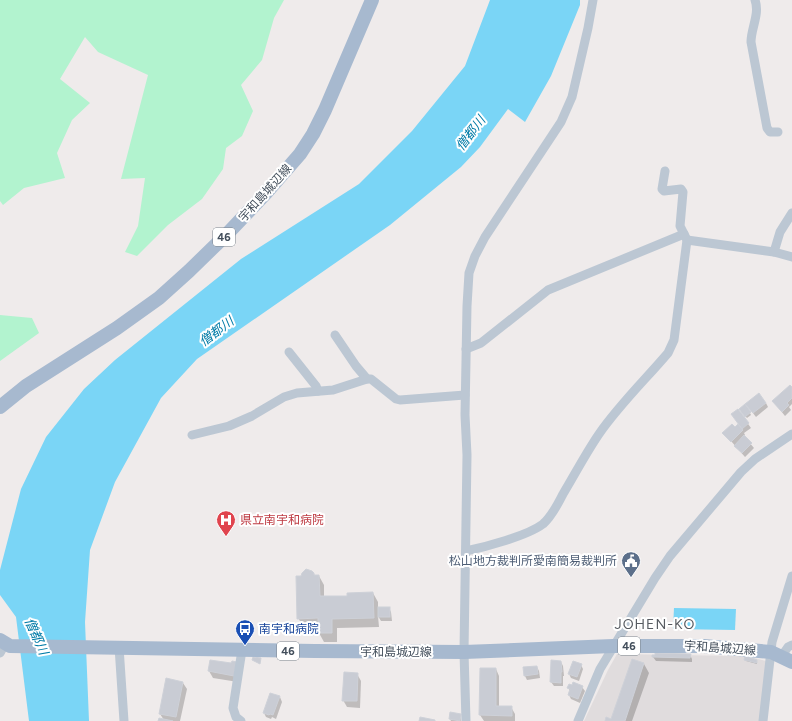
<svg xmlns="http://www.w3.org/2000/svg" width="792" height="721" viewBox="0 0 792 721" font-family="Figtree,'Noto Sans JP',sans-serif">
<rect width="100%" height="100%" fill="#efebeb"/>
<polygon fill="#e0dcdd" points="617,654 735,656 750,657 766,661 760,721 584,721 608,670"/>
<g fill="#b2f3cf">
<polygon points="0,0 284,0 274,18 262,60 241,85 253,111 242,136 226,148 223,169 202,199 168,225 137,256 125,252 138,226 145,178 121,179 148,75 98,52 85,37 60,79 90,103 72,120 57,153 65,178 24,188 3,205 0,201"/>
<polygon points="0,315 32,318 39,333 0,361"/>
</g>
<g fill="#7ad5f6">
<polygon points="490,0 580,0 580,5 551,76 525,122 508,109 480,147 461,167 390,225 197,359 161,398 115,482 90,550 85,622 89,721 29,721 16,617 0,595 0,570 21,489 46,437 84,389 115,360 241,259 359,184 412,131 465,66"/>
<polygon points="674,608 736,609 735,630 673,629"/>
</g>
<g fill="#0003">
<polygon points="792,389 792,404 789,407 791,410 785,416 773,401"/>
<polygon points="766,403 768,407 756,417 746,404"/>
<polygon points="738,410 751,428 744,433 745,435 744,436 754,448 745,457 724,433 735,429 742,429"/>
<polygon points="741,411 749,411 751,415 747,418"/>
<polygon points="314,574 315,576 319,576 324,585 324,597 348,597 373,593 378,602 378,608 389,608 391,612 392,621 381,621 378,616 379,627 337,628 337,642 324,642 319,633 319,627 304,627 298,618"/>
<polygon points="690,655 692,659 692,662 656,661 653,657"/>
<polygon points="745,659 757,661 757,664 746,661"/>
<polygon points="211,661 232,664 238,682 213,678 209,671"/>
<polygon points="561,662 563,666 564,676 563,676 563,686 554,686 551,682"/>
<polygon points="644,664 649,673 632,721 606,721 612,720"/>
<polygon points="581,665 583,669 579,681 571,678 569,674"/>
<polygon points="537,667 539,671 540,678 527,680 525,676 524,668"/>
<polygon points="496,669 499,676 499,707 511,707 515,714 515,721 484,721 480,715"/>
<polygon points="357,674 361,681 360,708 347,707 343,700"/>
<polygon points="183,683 187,689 180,721 159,721 164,720 160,714"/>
<polygon points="582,687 585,691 580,703 571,699 569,695 570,691 568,688"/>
<polygon points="271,694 280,697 282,702 276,719 272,717 271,719 266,717 264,713"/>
<polygon points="461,715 461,721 451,721 450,719"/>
</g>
<g fill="#c9ccd4" stroke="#ced1d8">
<polygon points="790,385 792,387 792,398 787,403 789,405 782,412 772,401"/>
<polygon points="759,393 766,403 753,413 745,404"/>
<polygon points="745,404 751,412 745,417 739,409"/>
<polygon points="738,409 749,423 742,429 731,414"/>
<polygon points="732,424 735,427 738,424 743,430 731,442 722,433"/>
<polygon points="744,435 752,443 742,453 734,446"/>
<polygon points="306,569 312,571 314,573 314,575 319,575 320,596 347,596 347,593 373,592 374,618 332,619 332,633 318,633 318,618 297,619 296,576 301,576 302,573"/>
<rect x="378" y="607" width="12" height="10"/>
<polygon points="655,653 691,654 690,658 652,657 652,655 655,655"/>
<polygon points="745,656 757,660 757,663 744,660"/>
<polygon points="253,657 261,658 260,664 252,660"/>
<polygon points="632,659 644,663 625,721 605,721 606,717 611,719"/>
<polygon points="210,660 231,663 232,661 237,662 234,676 208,671"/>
<polygon points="551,660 561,661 562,672 561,672 561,683 550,682"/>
<polygon points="573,661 582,664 577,677 568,674"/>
<polygon points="537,666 538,674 524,676 523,667"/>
<polygon points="480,668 496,668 496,706 512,706 512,716 479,715"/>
<polygon points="344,672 358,673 357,701 342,701"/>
<polygon points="166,678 183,682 176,717 159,714"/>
<polygon points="573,682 583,686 578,699 568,695 570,689 567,688 569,684 572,685"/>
<polygon points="270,693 280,696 273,715 270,714 269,715 263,713"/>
<polygon points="450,712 461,714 460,721 449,719"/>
<polygon points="420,717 435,720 435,721 419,721"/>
<polygon points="159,718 173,721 158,721"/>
</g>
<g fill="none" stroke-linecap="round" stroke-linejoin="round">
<g stroke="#bcc7d3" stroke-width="9">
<path d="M755,0C760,14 751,28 751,42L767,128L770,132H778"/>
<polyline points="687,240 774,252 792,257"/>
<polyline points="774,252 780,232 792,213"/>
<polyline points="335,335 356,366 367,379"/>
<polyline points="466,349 481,343 548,290 684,234"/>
<polyline points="289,352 316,386 318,391"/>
<polyline points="192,435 229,426 252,416 284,397 297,393 333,390 367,379 371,379 396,399 400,400 465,395"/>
<path d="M466,551C485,547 527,536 543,524C551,517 558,504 563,494C575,474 586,453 599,434C619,405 645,380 668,353L674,340L687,240L680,226L683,192L681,189L664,191L662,189L665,171"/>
<polyline points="119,647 124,721"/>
<polyline points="0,653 5,644"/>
<polyline points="781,657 788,647 792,645"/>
<polyline points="241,721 236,717 233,708 242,650"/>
<polyline points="466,721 464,652 467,455 465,415 467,306 469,273 475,256 485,237 561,122 572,97 588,28 593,0"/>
<polyline points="578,721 600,669 655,578 670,556 741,472 755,459 792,434"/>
<polyline points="763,721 772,642 792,576"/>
</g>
<g stroke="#a7b9cf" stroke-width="14">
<polyline points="0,407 26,386 117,328 159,298 189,271 228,233 266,193 300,154 313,134 325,110 372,0"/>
<polyline points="0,640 10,646 315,651 464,652 613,646 704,646 771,652 792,662"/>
</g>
</g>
<defs>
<symbol id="hospital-pin" viewBox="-11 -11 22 30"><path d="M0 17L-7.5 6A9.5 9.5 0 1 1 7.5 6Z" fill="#e0444e" stroke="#fff"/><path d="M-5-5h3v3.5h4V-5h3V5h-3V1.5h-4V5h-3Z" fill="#fff"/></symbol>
<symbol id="civic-pin" viewBox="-11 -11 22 30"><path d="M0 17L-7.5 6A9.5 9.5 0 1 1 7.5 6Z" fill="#5c6f8a" stroke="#fff"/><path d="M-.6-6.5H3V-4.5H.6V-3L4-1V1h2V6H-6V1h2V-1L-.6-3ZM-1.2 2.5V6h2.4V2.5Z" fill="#fff"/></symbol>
<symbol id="bus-pin" viewBox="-11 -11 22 30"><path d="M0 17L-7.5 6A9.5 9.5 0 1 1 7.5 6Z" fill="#1a4fb4" stroke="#fff"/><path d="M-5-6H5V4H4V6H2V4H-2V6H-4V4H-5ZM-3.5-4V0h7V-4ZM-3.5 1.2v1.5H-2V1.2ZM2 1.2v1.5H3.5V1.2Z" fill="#fff"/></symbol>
</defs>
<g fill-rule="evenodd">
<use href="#hospital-pin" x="215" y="509" width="22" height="30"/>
<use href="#civic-pin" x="620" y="550" width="22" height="30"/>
<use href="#bus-pin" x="234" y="618" width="22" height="30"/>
</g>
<g text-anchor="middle" stroke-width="4" stroke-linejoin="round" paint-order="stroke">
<g fill="#fff" stroke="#7b838c" stroke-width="1">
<rect x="213" y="228" width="22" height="18" rx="3"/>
<rect x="618" y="637" width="22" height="18" rx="3"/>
<rect x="277" y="642" width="22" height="18" rx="3"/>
</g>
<g font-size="11" font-weight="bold" fill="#424e5b">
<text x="224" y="241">46</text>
<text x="629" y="650">46</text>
<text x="288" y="655">46</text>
</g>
<g font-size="12" fill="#424e5b" stroke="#fff">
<text transform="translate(265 193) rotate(-48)" y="4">宇和島城辺線</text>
<text transform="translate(720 648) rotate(4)" y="4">宇和島城辺線</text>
<text x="396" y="656">宇和島城辺線</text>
</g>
<g font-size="12" fill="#be3a42" stroke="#fff" text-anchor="start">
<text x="240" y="524">県立南宇和病院</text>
</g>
<g font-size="12" fill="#4e5e75" stroke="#fff" text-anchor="end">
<text x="617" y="565">松山地方裁判所愛南簡易裁判所</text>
</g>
<g font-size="12" fill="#164399" stroke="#fff" text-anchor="start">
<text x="259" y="633">南宇和病院</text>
</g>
<g font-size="13" font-style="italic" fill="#017ba7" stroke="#fff">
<text transform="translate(470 133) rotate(-53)" y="5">僧都川</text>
<text transform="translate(216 331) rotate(-37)" y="5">僧都川</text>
<text transform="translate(37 636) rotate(66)" y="5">僧都川</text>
</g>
<g font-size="14" letter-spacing="1" fill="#575b61" stroke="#fff">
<text x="655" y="629">JOHEN-KO</text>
</g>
</g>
</svg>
